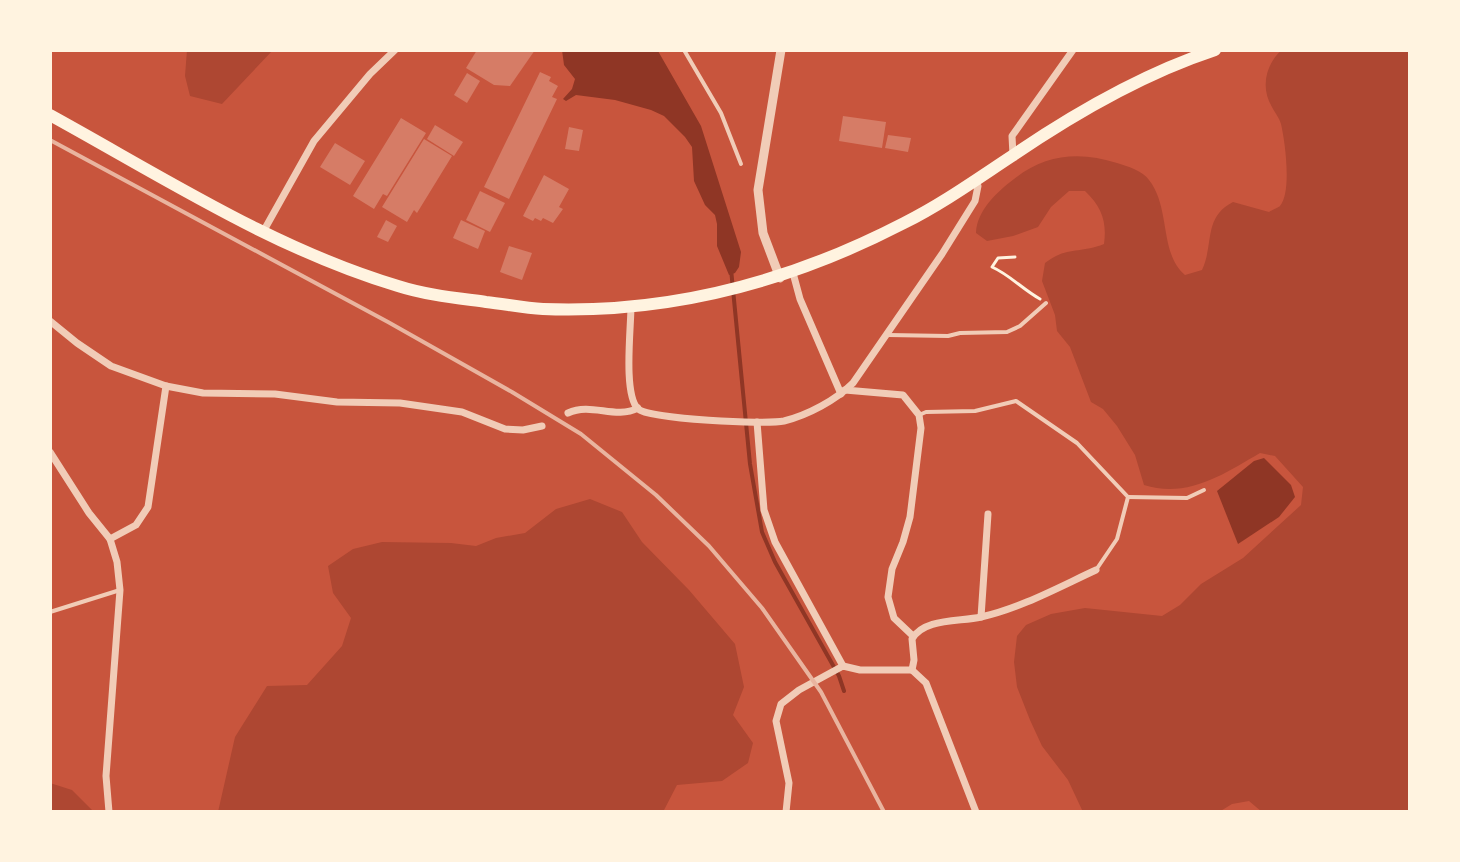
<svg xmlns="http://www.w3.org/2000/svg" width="1460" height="862" viewBox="0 0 1460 862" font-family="Figtree,sans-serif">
<rect width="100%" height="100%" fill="#c8553d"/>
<g fill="#ae4732">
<polygon points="187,50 273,50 222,104 190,96 185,76"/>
<path d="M1282,50H1410V812H1262L1249,801L1232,804L1219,812H1083L1068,780L1042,746L1030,720L1017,687L1014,662L1017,636L1026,625L1051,614L1085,608L1162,616L1180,605L1201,584L1243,558L1301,505L1303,487L1275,456L1260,453C1224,474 1187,499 1144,485L1135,455L1117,426L1103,409L1091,402L1070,347L1057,331L1055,315L1042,281L1045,263C1067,246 1079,254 1104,244C1107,222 1102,207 1085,191H1069L1051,207L1038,227L1013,236L987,241L976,233C977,210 997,192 1014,179C1045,154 1080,151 1117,163C1127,166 1143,171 1149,180C1171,208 1159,253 1185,275L1202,270C1214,245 1203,217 1233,202L1269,212C1270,211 1279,207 1280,206C1292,192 1285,141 1281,124C1279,117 1275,113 1272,107C1260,88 1266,63 1282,50Z"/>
<polygon points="590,499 622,512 642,542 689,590 735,644 744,687 733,715 753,743 748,763 722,781 677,785 663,812 218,812 235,737 267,686 307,685 342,646 351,618 333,593 328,566 353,549 382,542 451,543 476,546 496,538 525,533 556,509"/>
<polygon points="50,783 72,790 94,812 50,812"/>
</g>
<g fill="#8f3625">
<polygon points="562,50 658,51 701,126 741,252 739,267 735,273 729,275 717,246 717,224 715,215 705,205 694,181 692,147 685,137 664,116 651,110 615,100 576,95 566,101 563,99 572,89 575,79 564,65"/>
<polygon points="1264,458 1291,485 1295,497 1279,517 1238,544 1217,491 1254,461"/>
</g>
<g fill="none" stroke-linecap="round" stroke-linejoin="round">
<polyline stroke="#8f3625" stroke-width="4" points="731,269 750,464 762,532 775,562 839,676 844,691"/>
</g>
<g fill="#d67c66">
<polygon points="477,50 535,50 510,86 494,85 466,68"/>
<polygon points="540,72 551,77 549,81 558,86 552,97 557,99 509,199 484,187"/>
<polygon points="467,73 480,81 467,103 454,95"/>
<polygon points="843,116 886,122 882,148 839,141"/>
<polygon points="401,118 426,133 387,196 383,194 374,209 353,196"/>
<polygon points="435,125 463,142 454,156 427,139"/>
<polygon points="569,127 583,130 579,151 565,149"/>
<polygon points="888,135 911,138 908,152 885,148"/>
<polygon points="424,139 452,156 417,213 414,210 407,222 382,207"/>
<polygon points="335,143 365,161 350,185 320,167"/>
<polygon points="544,175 569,189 559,207 563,209 553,223 543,218 541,221 535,218 533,221 523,216"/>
<polygon points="480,191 505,203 490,232 466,220"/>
<polygon points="386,220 397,226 388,242 377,237"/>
<polygon points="461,220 485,231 478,249 453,238"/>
<polygon points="509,246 532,253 522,280 500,272"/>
</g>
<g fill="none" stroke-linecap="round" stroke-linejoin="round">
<path stroke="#fff3e0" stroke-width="3" d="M1015,257L998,258L992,267C1010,275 1022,289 1040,299"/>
<g stroke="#f1ccb7" stroke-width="4">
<polyline points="684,50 721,113 741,164"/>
<polyline points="888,335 948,336 960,333 1007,332 1020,326 1046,303"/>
<polyline points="919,415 926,412 975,411 1016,401 1077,443 1128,497 1117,539 1096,570"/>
<polyline points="1128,497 1187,498 1204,490"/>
<polyline points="50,612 120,590"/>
</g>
<g stroke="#f1ccb7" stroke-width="7">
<polyline points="1013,155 1012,136 1073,50"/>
<polyline points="263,232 314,141 370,74 395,50"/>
<polyline points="793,273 800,299 841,394"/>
<path d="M631,306C631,328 623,394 638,409C650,419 766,425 784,421C808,415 836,400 853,383L942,254L975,201L978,186L976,181"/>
<polyline points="50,321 77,343 111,366 166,386 203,393 275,394 337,402 400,403 462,412 505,429 523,430 542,426"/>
<polyline points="845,390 903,395 919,415 921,428 910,517 903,542 892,569 888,597 894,618 913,636"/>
<path d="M568,413C592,402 615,420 638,408"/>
<polyline points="757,422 764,510 775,542 843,666"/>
<polyline points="50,452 89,513 110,539 117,562 120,590 106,776 109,812"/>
<polyline points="110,539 136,525 148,507 166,386"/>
<polyline points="981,617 988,514"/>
<path d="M912,670L914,660L912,639C924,618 959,622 981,617C1021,608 1059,587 1096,570"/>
<polyline points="786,812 789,783 776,721 781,704 799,690 843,666 860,670 912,670 926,683 976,812"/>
</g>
<polyline stroke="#f1ccb7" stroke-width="9" points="780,278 763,233 758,190 781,50"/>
<path stroke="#fff3e0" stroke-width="12" d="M50,115C163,177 274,249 398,286C426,295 457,298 486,302C505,304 524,308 543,309C671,314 792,281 904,223C942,204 977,179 1012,156C1075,113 1142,74 1215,50"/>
<polyline stroke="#e9b49f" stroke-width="4" points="50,140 388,322 512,392 581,434 656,495 709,546 762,608 821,692 884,812"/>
</g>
<rect width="1460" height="862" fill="none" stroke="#fff3e0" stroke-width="104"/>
</svg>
